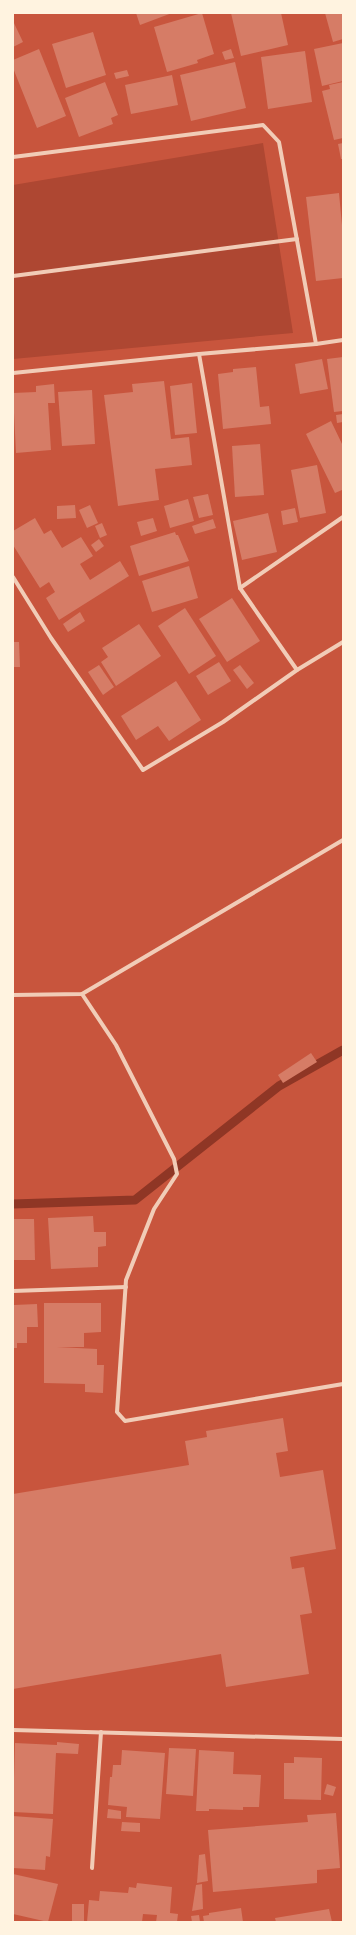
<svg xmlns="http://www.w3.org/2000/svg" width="356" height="1935" viewBox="0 0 356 1935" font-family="Manrope,sans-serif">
<rect width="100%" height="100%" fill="#c8553d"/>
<polygon fill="#ae4732" points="263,143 293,333 13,359 13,185"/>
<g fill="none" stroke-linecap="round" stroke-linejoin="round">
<polyline stroke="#8f3625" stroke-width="9" points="13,1204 135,1200 279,1086 343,1050"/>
</g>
<g fill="#d67c66">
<polygon points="136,13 172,13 140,25"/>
<polygon points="202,13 214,54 197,60 198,63 167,72 154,27"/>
<polygon points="231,13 281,13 288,45 241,56"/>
<polygon points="325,13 343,13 343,39 333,42"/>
<polygon points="13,21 23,42 13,47"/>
<polygon points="93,32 106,75 66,88 52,44"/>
<polygon points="343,43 343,81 322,86 314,49"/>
<polygon points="39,49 66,116 37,128 13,68 13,60"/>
<polygon points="231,49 234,58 225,60 222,52"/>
<polygon points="305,51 312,102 268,109 261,57"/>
<polygon points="235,62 246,108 191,121 180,75"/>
<polygon points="127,70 129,76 116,79 114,73"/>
<polygon points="172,75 178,105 131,114 125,85"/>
<polygon points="105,82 118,115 111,118 113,124 79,137 65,98"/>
<polygon points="343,82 343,138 334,140 322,91 330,89 329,85"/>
<polygon points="343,143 343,159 341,159 338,144"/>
<polygon points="339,193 343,236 343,278 316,281 306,197"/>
<polygon points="343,357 343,411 334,412 327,359"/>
<polygon points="322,359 328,389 300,394 295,364"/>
<polygon points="256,367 260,407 269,406 271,424 223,429 218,374 233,372 233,369"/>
<polygon points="164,381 171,439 189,437 192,465 155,469 159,500 118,506 104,395 133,392 132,384"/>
<polygon points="192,383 197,433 175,435 170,386"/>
<polygon points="54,384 55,403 48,403 51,450 16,453 13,393 36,392 36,386"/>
<polygon points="92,390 95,444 62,446 58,392"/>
<polygon points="343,414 343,422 337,423 336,415"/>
<polygon points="331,421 343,446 343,492 342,490 335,493 306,434"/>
<polygon points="260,444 264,495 235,497 232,446"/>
<polygon points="317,465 326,513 300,518 291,470"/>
<polygon points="208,494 213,515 199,518 193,497"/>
<polygon points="188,499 194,521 170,528 164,506"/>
<polygon points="75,505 76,518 57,519 57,506"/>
<polygon points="90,505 98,523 87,528 79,510"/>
<polygon points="295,508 298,522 283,525 281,511"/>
<polygon points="268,513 277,552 242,560 233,521"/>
<polygon points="35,518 44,534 51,530 62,548 81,537 93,556 80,564 90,580 120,561 129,576 59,620 46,598 55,592 49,582 40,588 13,545 13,531"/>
<polygon points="153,518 157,531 141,536 137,522"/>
<polygon points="213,519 216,528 195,534 192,526"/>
<polygon points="102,523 107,535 100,538 95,526"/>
<polygon points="175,532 176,535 178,535 189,561 139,576 130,546"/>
<polygon points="99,539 104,546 96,552 91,545"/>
<polygon points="189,566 198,598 152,612 142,581"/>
<polygon points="232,598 260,641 227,662 199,619"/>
<polygon points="185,608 216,656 189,674 158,626"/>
<polygon points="80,612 85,621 68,632 63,624"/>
<polygon points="139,624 161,656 116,686 101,662 108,657 102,648"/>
<polygon points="13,642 19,642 20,667 13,667"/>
<polygon points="219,662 231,681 208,695 196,676"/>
<polygon points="99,665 114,687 103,695 88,672"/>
<polygon points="240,665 254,683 247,689 233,670"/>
<polygon points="176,681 201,720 169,741 158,726 136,740 121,716"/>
<polygon points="311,1053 317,1062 283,1083 278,1075"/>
<polygon points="93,1216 94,1232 106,1232 106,1246 98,1247 98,1267 51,1269 48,1218"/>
<polygon points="13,1219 34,1219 35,1260 13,1260"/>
<polygon points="44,1303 101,1303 101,1332 84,1333 84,1347 57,1347 97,1349 97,1365 104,1365 103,1393 85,1392 85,1384 44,1383"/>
<polygon points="37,1304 38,1327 27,1327 27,1343 17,1343 17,1348 13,1348 14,1305"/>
<polygon points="283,1418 288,1451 276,1453 280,1477 323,1470 336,1549 290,1557 292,1569 304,1567 312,1613 300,1615 309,1674 226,1687 221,1654 13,1689 13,1494 189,1465 185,1441 207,1437 206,1431"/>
<polygon points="57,1742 79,1744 78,1754 56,1753 53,1814 13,1812 15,1743 57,1745"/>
<polygon points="169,1748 196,1749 193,1796 166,1794"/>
<polygon points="122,1750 165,1753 160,1819 126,1817 127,1807 108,1805 110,1777 112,1777 113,1765 121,1765"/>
<polygon points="199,1750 234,1752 233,1774 261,1775 259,1807 243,1807 243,1810 209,1809 209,1811 196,1811"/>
<polygon points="294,1757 322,1758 321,1800 284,1799 284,1763 294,1763"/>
<polygon points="327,1784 336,1787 333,1796 324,1794"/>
<polygon points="108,1809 121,1811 121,1819 107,1818"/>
<polygon points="336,1813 340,1868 317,1870 317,1883 213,1892 208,1830 308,1822 307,1815"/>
<polygon points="13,1816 53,1819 50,1857 46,1856 45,1870 13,1868"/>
<polygon points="122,1822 140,1823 140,1832 121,1831"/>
<polygon points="205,1854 208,1881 197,1883 199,1855"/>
<polygon points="13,1874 58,1884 48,1922 13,1914"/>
<polygon points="137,1883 172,1887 170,1913 178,1914 177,1922 156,1922 157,1915 143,1914 142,1922 87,1922 89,1900 99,1901 100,1891 128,1893 129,1887 136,1888"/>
<polygon points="202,1884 203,1909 192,1911 196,1885"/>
<rect x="72" y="1904" width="12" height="18"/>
<polygon points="241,1908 243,1922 204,1922 203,1916 209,1915 209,1913"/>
<polygon points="329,1909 332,1922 276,1922 275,1918"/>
<polygon points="199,1915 200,1922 192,1922 191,1916"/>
</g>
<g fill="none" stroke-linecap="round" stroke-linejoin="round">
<g stroke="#f1ccb7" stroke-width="4">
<polyline points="13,157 263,125 279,142 316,344"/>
<polyline points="13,276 297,239"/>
<polyline points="199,354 240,588 297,670"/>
<polyline points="13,373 199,354 316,344 343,340"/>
<polyline points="13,577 51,638 143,770 223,722 297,670 343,642"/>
<polyline points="240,588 343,517"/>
<polyline points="82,994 116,1045 174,1159 177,1174 154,1209 126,1280 117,1412 125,1421 343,1384"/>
<polyline points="13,995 82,994 343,840"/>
<polyline points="13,1291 126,1287"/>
<polyline points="13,1730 343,1739"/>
<polyline points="92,1868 101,1732"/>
</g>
</g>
<rect width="356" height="1935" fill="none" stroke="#fff3e0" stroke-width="28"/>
</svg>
